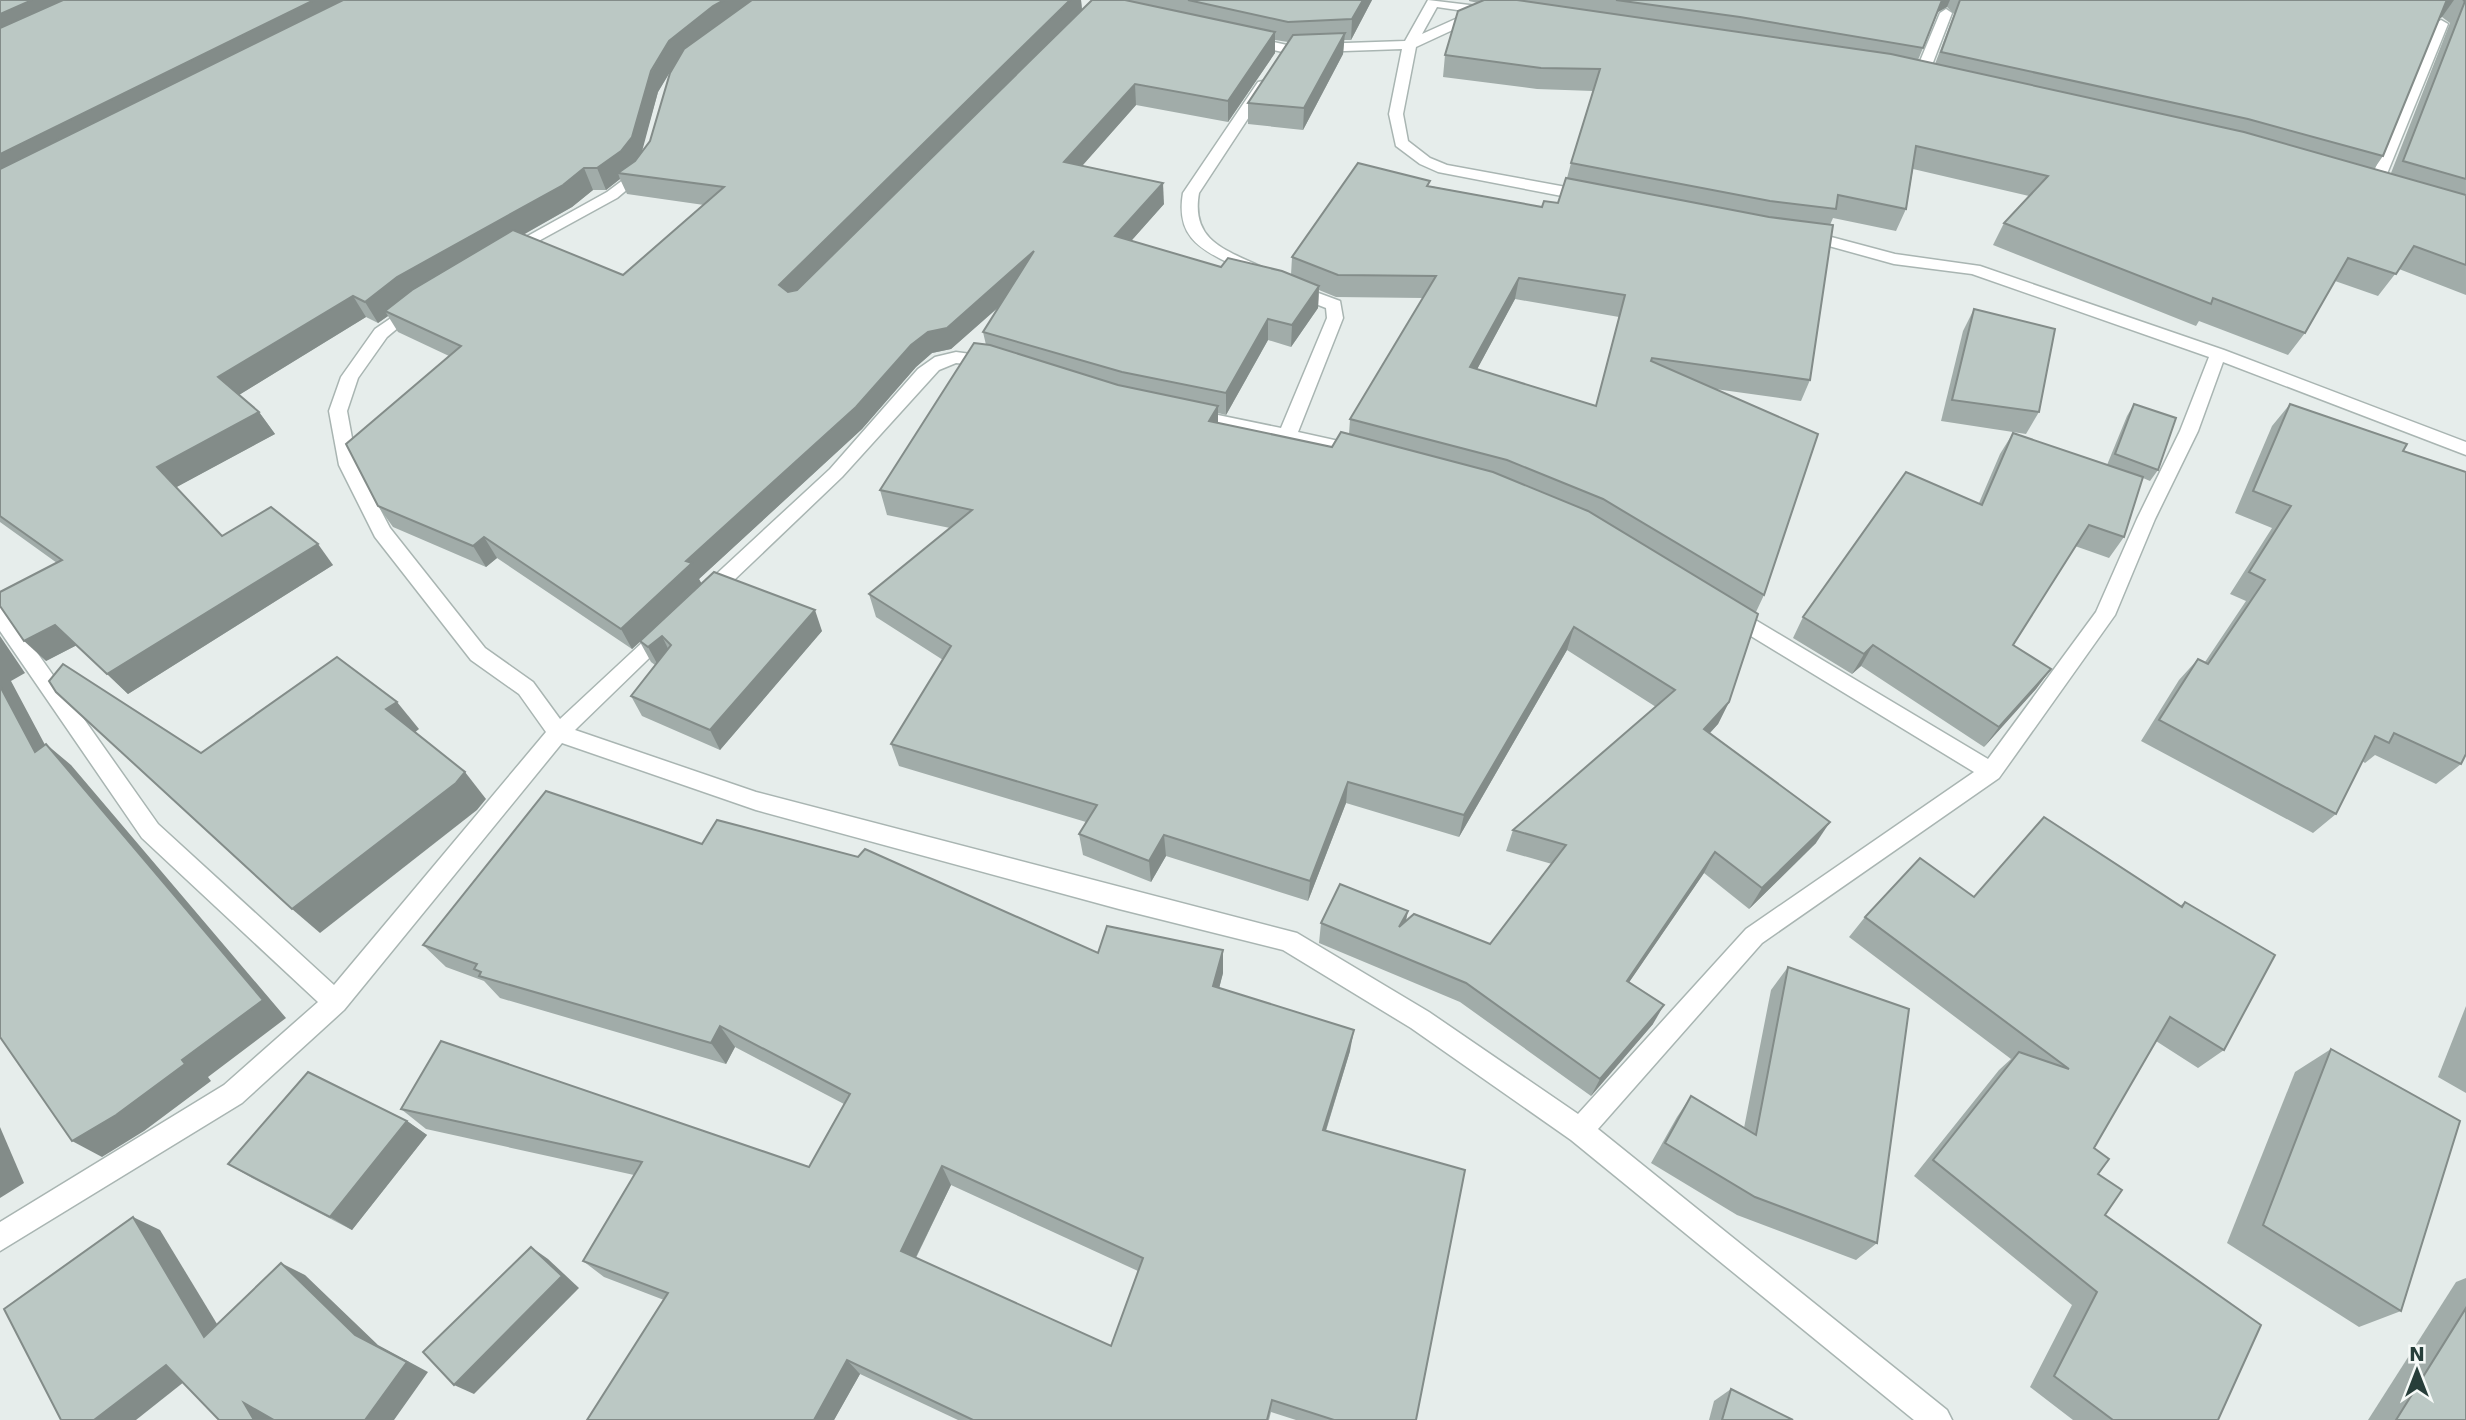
<svg xmlns="http://www.w3.org/2000/svg" width="2466" height="1420" viewBox="0 0 2466 1420" font-family="'DejaVu Sans',sans-serif">
<rect width="100%" height="100%" fill="#e6edeb"/>
<g fill="none" stroke-linecap="round" stroke-linejoin="round">
<defs>
<g id="minor">
<path d="M1428,0L1494,8L1500,12L1494,16L1485,15L1416,47L1403,114L1408,141L1430,158L1447,165L1588,191L1596,196L1593,199L1588,201L1438,172L1420,164L1396,146L1389,114L1402,49L1287,53L1242,43L1240,40L1247,36L1287,45L1405,41ZM1437,7L1471,12L1422,34Z"/>
<polygon points="1946,9 1952,13 1927,78 1925,81 1915,81 1913,78 1940,13"/>
<polygon points="2441,20 2448,24 2382,186 2375,190 2370,189 2368,186 2434,24"/>
<path d="M1263,81L1270,85L1199,193C1190,244 1230,251 1268,270L1270,273L1262,278C1251,275 1241,269 1231,264C1197,248 1176,234 1183,193L1258,82Z"/>
<polygon points="643,165 648,166 650,169 648,172 617,198 513,255 507,257 499,252 607,192"/>
<polygon points="1805,230 1895,254 1980,266 2224,350 2466,442 2466,455 2223,362 2198,431 2155,519 2115,615 1999,778 1762,943 1598,1129 1947,1410 1952,1420 1914,1420 1571,1140 1411,1028 1283,950 1119,909 756,810 562,743 344,1010 242,1103 0,1251 0,1222 224,1085 318,1002 142,838 0,631 0,607 7,610 158,824 334,985 546,732 519,694 471,660 375,537 339,465 329,411 341,377 375,329 416,301 424,306 387,337 358,378 347,411 357,465 390,528 485,648 533,682 560,719 659,627 666,624 673,627 676,632 575,730 756,792 1297,933 1429,1012 1578,1114 1746,929 1974,772 1723,619 1720,614 1723,609 1730,606 1737,609 1988,759 2096,612 2137,519 2180,431 2209,357 1972,274 1894,264 1800,238 1797,235"/>
<polygon points="1294,284 1340,301 1343,318 1298,432 1366,447 1369,451 1366,455 1360,457 1189,421 1180,415 1189,409 1281,428 1327,318 1326,308 1288,293 1286,289"/>
<polygon points="956,352 993,357 1002,362 993,367 956,363 939,370 842,477 712,601 705,603 698,601 695,596 698,591 830,469 918,369 935,357"/>
</g>
</defs>
<use href="#minor" stroke="#a9b5b2" stroke-width="3"/>
<use href="#minor" fill="#fff" fill-rule="evenodd"/>
</g>
<g fill="#a1aca9" fill-rule="evenodd">
<path d="M0,0H1081L1082,10L1092,0H1372L1351,40H1344L1343,54L1303,130L1248,124V103L1288,42L1275,40V53L1228,122L1136,105L1082,166L1164,204L1131,241L1221,267L1291,275L1292,257L1430,186L1542,207L1558,203L1567,178L1571,163L1593,91L1537,89L1443,77L1445,55L1478,3L1469,1V0H2466V295L2399,269L2378,296L2335,281L2305,333L2288,355L2199,321L2196,326L1993,245L2004,223L2029,196L1913,169L1906,209L1896,231L1833,218L1830,225L1810,380L1801,401L1715,389L1764,595L1756,612L1729,702L1718,724L1710,733L1816,843L1749,909L1704,873L1629,982L1653,1024L1591,1096L1460,1002L1319,943L1321,923L1406,921L1490,944L1552,864L1506,851L1513,830L1656,707L1567,650L1459,837L1346,803L1308,901L1166,856L1151,882L1083,855L1079,834L1086,822L899,766L891,744L943,660L876,617L869,594L950,528L887,515L880,490L986,345L983,332L1000,306L951,349L932,353L916,367L862,429L699,579L701,584L822,631L720,750L642,716L631,696L655,665L651,662L640,642L632,649L497,558L486,567L393,527L378,506L449,356L398,332L388,316L378,323L366,317L239,395L259,412L275,434L176,487L222,536L333,565L128,694L77,645L46,661L57,563L0,522ZM1947,7L1954,14L1935,64L1918,60L1938,12ZM2442,17L2450,23L2391,173L2374,169L2383,156L2439,19ZM678,60L650,141L641,152L658,92L676,62ZM620,179L627,194L704,205L623,275L523,235L572,207L593,190H606ZM1319,290L1336,297L1423,298L1350,419L1349,434L1332,447L1218,423V413L1226,415L1268,340L1291,347L1318,308ZM1515,299L1619,317L1596,406L1477,369Z"/>
<polygon points="1974,309 2039,412 2026,434 1941,421 1963,331"/>
<polygon points="2134,404 2158,470 2150,481 2143,478 2124,537 2109,558 2075,546 2013,645 2051,669 2036,689 1984,747 1861,666 1852,674 1793,638 1803,617 1979,503 2000,454 2013,433 2107,465 2127,416"/>
<polygon points="2290,404 2403,451 2461,764 2436,784 2375,755 2365,763 2362,761 2336,814 2313,833 2141,741 2179,680 2198,659 2205,662 2246,601 2230,594 2272,528 2235,513 2272,426"/>
<path d="M702,844L1098,953L1223,973L1219,988L1350,1051L1326,1131L1416,1420H1296L1271,1412L1269,1420H958L860,1374L834,1420H587L664,1300L604,1277L583,1261L634,1175L426,1129L401,1109L809,1167L844,1104L735,1047L726,1064L500,998L484,981L446,967L423,945ZM951,1185L1138,1271L1111,1346L916,1258Z"/>
<polygon points="1974,897 2180,906 2185,902 2224,1050 2198,1068 2156,1041 2094,1148 2105,1215 2218,1420 2073,1420 2030,1387 2072,1305 1914,1176 1999,1070 2011,1059 1849,937 1865,917"/>
<polygon points="1788,967 1877,1243 1856,1260 1737,1215 1651,1163 1677,1117 1691,1096 1744,1128 1771,990"/>
<polygon points="2466,1006 2466,1093 2438,1077"/>
<polygon points="2331,1049 2401,1311 2359,1327 2227,1243 2295,1072"/>
<polygon points="407,1121 427,1135 352,1230 252,1178 228,1164"/>
<polygon points="2466,1278 2466,1420 2368,1420 2456,1282"/>
<polygon points="1731,1389 1793,1420 1709,1420 1714,1401"/>
</g>
<g fill="#838c89">
<polygon points="32,0 92,0 0,41 0,14"/>
<polygon points="314,0 366,0 0,184 0,154"/>
<polygon points="724,0 764,0 720,27 676,62 658,92 640,159 618,173 620,179 606,190 597,168 669,41 713,6"/>
<polygon points="1070,0 1081,0 1082,10 785,306 779,285"/>
<polygon points="1363,0 1372,0 1351,40 1352,19"/>
<polygon points="1942,0 1950,0 1947,7 1938,12"/>
<polygon points="2449,0 2454,0 2442,17 2432,23 2446,2"/>
<polygon points="1275,32 1275,53 1228,122 1228,101"/>
<polygon points="1345,33 1343,54 1303,130 1304,108"/>
<polygon points="1135,84 1136,105 1066,184 1064,162"/>
<polygon points="584,168 593,190 572,207 410,299 385,311 388,316 378,323 365,302 397,277"/>
<polygon points="1163,183 1164,204 1116,258 1115,236"/>
<polygon points="1034,251 1037,273 951,349 932,353 916,367 862,429 699,579 702,584 632,649 621,629 686,561 911,345"/>
<polygon points="1519,278 1515,299 1467,388 1470,367"/>
<polygon points="1319,286 1318,308 1291,347 1292,325"/>
<polygon points="353,296 366,317 234,398 218,377"/>
<polygon points="1268,319 1268,340 1226,415 1226,393"/>
<polygon points="1218,406 1218,430 1209,421"/>
<polygon points="259,412 275,434 175,488 157,467"/>
<polygon points="484,537 497,558 486,567 473,546"/>
<polygon points="318,544 333,565 128,694 107,674"/>
<polygon points="815,610 822,631 720,750 710,730"/>
<polygon points="55,625 77,645 46,661 24,641"/>
<polygon points="1574,627 1567,650 1459,837 1464,815"/>
<polygon points="0,636 25,673 11,681 60,773 35,752 0,686"/>
<polygon points="662,636 672,657 659,667 648,647"/>
<polygon points="1873,645 1861,666 1852,674 1864,654"/>
<polygon points="2051,669 2036,689 1984,747 1999,727"/>
<polygon points="397,702 419,729 409,737 386,709"/>
<polygon points="1729,702 1718,724 1693,751 1704,729"/>
<polygon points="46,744 71,765 286,1018 208,1077 211,1081 144,1131 102,1157 72,1141 182,1060"/>
<polygon points="465,772 486,799 477,810 320,933 292,909"/>
<polygon points="1348,782 1346,803 1308,901 1310,881"/>
<polygon points="1830,822 1816,843 1749,909 1762,888"/>
<polygon points="1164,835 1166,856 1151,882 1149,861"/>
<polygon points="1715,852 1704,873 1617,1000 1627,981"/>
<polygon points="1408,911 1404,931 1399,927"/>
<polygon points="1223,950 1223,973 1214,1008 1213,986"/>
<polygon points="1664,1005 1653,1024 1591,1096 1600,1079"/>
<polygon points="720,1026 735,1047 726,1064 711,1043"/>
<polygon points="1354,1030 1350,1051 1320,1149 1323,1130"/>
<polygon points="407,1121 427,1135 352,1230 330,1217"/>
<polygon points="0,1127 24,1183 0,1198"/>
<polygon points="942,1166 951,1185 911,1267 901,1251"/>
<polygon points="133,1217 160,1230 231,1347 204,1337"/>
<polygon points="531,1247 548,1259 579,1288 474,1394 454,1385"/>
<polygon points="281,1263 305,1275 378,1345 428,1372 394,1420 365,1420 355,1335"/>
<polygon points="847,1360 860,1374 834,1420 814,1420"/>
<polygon points="166,1365 194,1374 136,1420 94,1420"/>
<polygon points="244,1403 274,1420 254,1420"/>
</g>
<g fill="#bbc8c4" stroke="#838c89" stroke-width="2" fill-rule="evenodd">
<polygon points="0,0 32,0 0,14"/>
<polygon points="63,0 314,0 0,154 0,28"/>
<polygon points="343,0 724,0 713,6 669,41 651,71 632,137 621,151 597,168 584,168 563,185 397,277 365,302 353,296 218,377 259,412 157,467 222,536 271,507 318,544 107,674 55,625 24,641 0,606 0,592 62,560 0,516 0,169"/>
<polygon points="752,0 1070,0 779,285 788,292 797,290 1092,0 1125,0 1275,32 1228,101 1135,84 1064,162 1163,183 1115,236 1221,267 1228,258 1282,271 1319,286 1292,325 1268,319 1226,393 1122,372 983,332 1034,251 947,328 928,332 911,345 856,407 686,561 692,563 621,629 484,537 473,546 378,506 346,444 461,346 385,311 412,290 513,230 623,275 724,187 618,173 635,161 650,141 670,73 684,49"/>
<polygon points="1188,0 1363,0 1352,19 1288,22"/>
<polygon points="1484,0 1517,0 1891,54 2244,132 2466,195 2466,265 2414,246 2396,274 2348,258 2305,333 2213,298 2211,304 2004,223 2048,176 1916,146 1906,209 1838,195 1836,209 1770,201 1571,163 1600,69 1541,68 1445,55 1458,11"/>
<polygon points="1616,0 1942,0 1923,48 1740,17"/>
<polygon points="1960,0 2449,0 2446,2 2383,156 2248,119 1941,52"/>
<polygon points="2463,0 2466,0 2466,179 2403,161 2465,1"/>
<polygon points="1345,33 1304,108 1248,103 1293,35"/>
<path d="M1358,163L1430,181L1427,186L1542,207L1544,201L1558,203L1566,178L1769,217L1833,225L1810,380L1652,358L1651,361L1818,434L1764,595L1603,499L1507,460L1350,419L1436,276L1338,275L1292,257ZM1519,278L1625,295L1596,406L1470,367Z"/>
<polygon points="1974,309 2055,329 2039,412 1952,400"/>
<polygon points="974,343 990,345 1118,385 1218,406 1209,421 1332,447 1341,432 1493,472 1588,511 1758,614 1729,702 1704,729 1830,822 1762,888 1715,852 1627,981 1664,1005 1600,1079 1466,983 1321,923 1340,884 1408,911 1399,927 1414,914 1490,944 1566,845 1513,830 1675,690 1574,627 1464,815 1348,782 1310,881 1164,835 1149,861 1079,834 1097,805 891,744 951,646 869,594 972,510 880,490"/>
<polygon points="2134,404 2176,418 2158,470 2115,454"/>
<polygon points="2290,404 2407,444 2403,451 2466,472 2466,754 2461,764 2394,733 2389,743 2375,736 2336,814 2159,720 2198,659 2208,664 2265,580 2249,572 2291,506 2253,491"/>
<polygon points="2013,433 2143,477 2124,537 2089,525 2013,645 2051,669 1999,727 1873,645 1864,654 1803,617 1906,472 1982,505"/>
<polygon points="714,572 815,610 710,730 631,696 671,645 662,636 648,647 640,641"/>
<polygon points="337,657 397,702 386,709 465,772 456,783 292,909 56,692 49,681 63,664 201,753"/>
<polygon points="0,686 35,752 46,744 263,1000 182,1060 185,1064 116,1115 72,1141 0,1037"/>
<path d="M546,791L702,844L717,820L858,857L865,849L1098,953L1107,926L1223,950L1213,986L1354,1030L1323,1130L1465,1170L1416,1420H1334L1272,1400L1267,1420H973L847,1360L814,1420H587L668,1293L583,1261L642,1162L401,1109L441,1041L809,1167L850,1094L720,1026L711,1043L479,976L481,972L474,969L477,964L423,945ZM942,1166L1143,1258L1111,1346L901,1251Z"/>
<polygon points="2044,817 2182,907 2185,902 2275,955 2224,1050 2170,1017 2094,1148 2109,1159 2098,1174 2122,1190 2105,1215 2261,1325 2218,1420 2113,1420 2054,1376 2097,1292 1933,1160 2019,1052 2069,1069 1865,917 1920,858 1974,897"/>
<polygon points="1788,967 1909,1009 1877,1243 1755,1197 1665,1143 1691,1096 1756,1135"/>
<polygon points="2331,1049 2460,1121 2401,1311 2263,1225"/>
<polygon points="308,1072 407,1121 330,1217 228,1164"/>
<polygon points="133,1217 204,1337 281,1263 355,1335 407,1362 365,1420 274,1420 244,1403 254,1420 219,1420 166,1365 94,1420 61,1420 4,1309"/>
<polygon points="531,1247 562,1276 454,1385 423,1352"/>
<polygon points="2466,1308 2466,1420 2396,1420"/>
<polygon points="1731,1389 1793,1420 1722,1420"/>
</g>
<g transform="translate(2417 1371)" stroke="#f6faf8" stroke-width="5" paint-order="stroke">
<path d="M0-5L12 26L0 18L-12 26Z" fill="#273e3a"/>
<text y="-10" font-size="19" font-weight="bold" text-anchor="middle" fill="#273e3a">N</text>
</g>
</svg>
